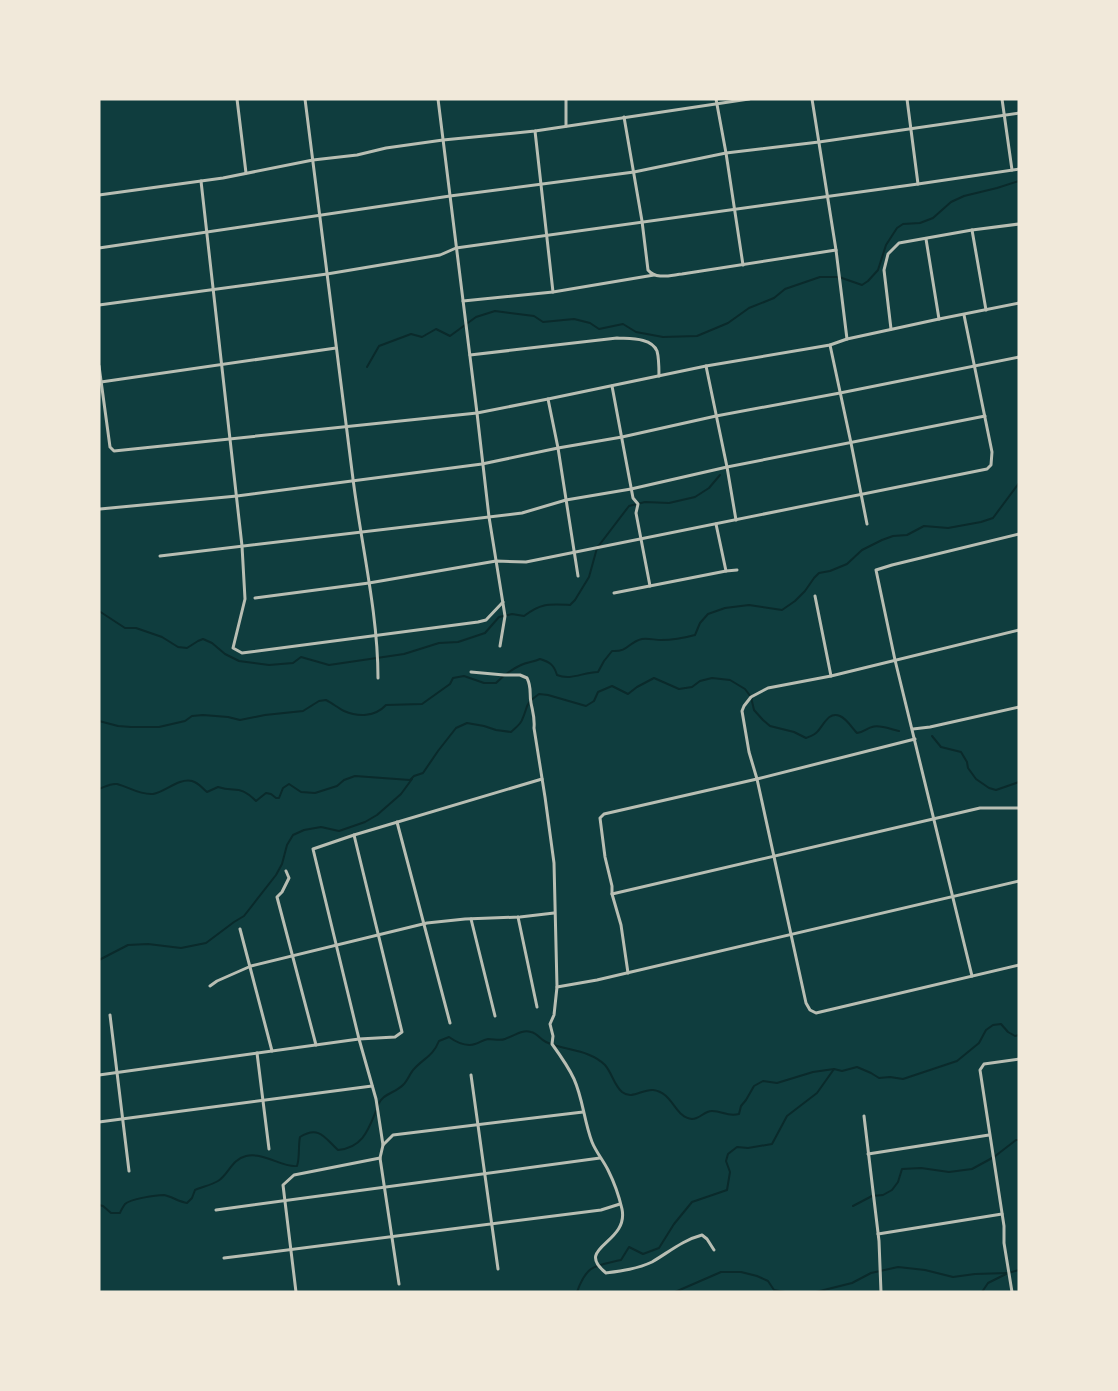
<svg xmlns="http://www.w3.org/2000/svg" width="1118" height="1391" viewBox="0 0 1118 1391" font-family="Karla,sans-serif">
<rect width="100%" height="100%" fill="#0f3d3e"/>
<g fill="none" stroke-linecap="round" stroke-linejoin="round">
<g stroke="#0a2a2b" stroke-width="2">
<polyline points="367,367 379,346 411,334 422,337 436,329 450,336 476,317 495,311 534,316 543,322 574,319 590,323 599,329 623,324 636,332 663,337 697,336 728,323 749,308 774,298 785,289 820,277 839,277 862,285 868,281 878,270 886,245 897,228 903,224 920,223 933,218 951,202 964,196 997,188 1019,181"/>
<path d="M99,611L125,628H136L162,637L178,647L187,648L198,641L203,639L212,643L225,654L239,661L269,665L293,663L301,657L329,665L404,654L439,643L458,642L485,633L499,617L512,614L524,616C541,603 548,604 570,605L575,600L589,577L597,548L629,506L645,502L669,503L695,497L709,488L720,475"/>
<path d="M99,721L118,726L131,727H159L185,721L192,716L203,715L228,717L240,720L265,715L303,711L319,701L326,700C332,703 338,708 344,711C358,717 375,717 386,705L422,704L450,684L453,678L464,676L484,683H496C503,676 512,669 521,665C527,662 534,662 540,659C550,662 554,665 557,675C571,681 583,672 598,672L604,661L612,651C629,652 628,642 642,639C648,638 655,640 661,640C673,640 684,638 695,635L700,623L708,614L725,608L749,605L782,610L795,601L805,591L814,578L819,573L830,571L847,564L862,550L882,540L893,536L907,535L924,526L948,528L981,522L993,518L1019,483"/>
<polyline points="932,736 941,747 961,752 967,762 968,768 976,779 989,788 996,790 1019,782"/>
<path d="M99,789C105,787 110,783 117,784C129,787 139,795 153,794C166,792 178,778 192,781C199,783 202,788 207,792L218,787C236,793 239,784 256,801L266,793L271,794L276,798H279L283,788L289,784L301,792L315,793L337,786L344,780L355,776L410,780L414,776L423,773L438,751L456,728L467,723L484,726L496,730L511,732C515,728 520,725 522,720C529,704 524,705 539,694L548,695L586,706L594,701L598,692L612,686L628,694L637,687L654,678L679,689L692,687L700,681L712,678L730,680L745,689L751,697L754,710L763,720L770,726L794,732L806,738C811,736 815,735 818,731C824,724 829,711 840,716C847,719 852,728 857,733C864,732 867,728 872,727C880,724 892,730 899,731"/>
<polyline points="99,960 128,945 148,944 181,948 206,943 234,922 244,916 276,875 282,864 287,845 293,835 304,830 321,827 339,831 365,822 377,815 401,794 412,779"/>
<path d="M378,1105C382,1094 395,1093 403,1085C408,1080 410,1073 414,1069C424,1058 433,1056 439,1041L449,1037C456,1042 466,1047 475,1044C480,1043 482,1040 488,1039C494,1039 500,1041 505,1039C514,1036 522,1029 531,1032C537,1033 540,1039 546,1042C565,1051 589,1049 605,1065C612,1073 614,1085 622,1092C632,1100 642,1089 653,1090C673,1092 675,1118 692,1119C700,1119 704,1111 712,1111C723,1111 727,1117 739,1114L741,1106L746,1100L754,1086L763,1081L777,1083L813,1072L834,1069L842,1071L857,1067L871,1073L879,1078L890,1077L903,1079L957,1061L979,1043L986,1030L993,1025L1001,1024L1008,1032L1015,1036L1019,1035"/>
<path d="M99,1205L103,1206L111,1213H120C121,1210 123,1207 125,1204C130,1199 156,1195 164,1195C171,1196 179,1202 187,1203L192,1198L195,1190C202,1187 211,1185 218,1181C228,1175 232,1159 246,1156C265,1152 282,1168 297,1166C300,1157 298,1147 300,1137C319,1125 325,1138 338,1150C362,1148 368,1131 376,1111"/>
<polyline points="853,1206 872,1196 883,1195 892,1190 898,1182 902,1169 921,1168 949,1172 972,1169 994,1157 1016,1140 1019,1140"/>
<path d="M577,1292C587,1264 595,1266 621,1260L629,1247L643,1254L659,1248L674,1224L692,1202L727,1190L730,1172L726,1161L728,1154L737,1147L748,1148L772,1144L787,1116L817,1093L834,1069"/>
<polyline points="675,1292 721,1272 741,1272 757,1276 768,1281 774,1290 785,1292"/>
<polyline points="816,1292 852,1283 871,1273 898,1267 925,1270 953,1277 975,1274 1008,1273"/>
<polyline points="982,1292 988,1283 1008,1273 1019,1270"/>
</g>
<g stroke="#b8beb3" stroke-width="3">
<polyline points="237,99 246,173"/>
<path d="M305,99C321,226 337,352 353,479C361,543 378,613 378,678"/>
<polyline points="438,99 477,413 489,517 505,616 500,646"/>
<polyline points="566,99 566,126"/>
<polyline points="716,99 726,153 743,265"/>
<polyline points="812,99 836,250 847,339"/>
<polyline points="907,99 918,184"/>
<polyline points="1002,99 1012,170"/>
<path d="M624,117L642,221L648,270C656,280 671,275 682,274L836,250"/>
<polyline points="535,131 553,292"/>
<polyline points="201,181 242,546 245,599 233,648 242,653 478,622 486,620 503,602"/>
<polyline points="99,195 223,178 313,160 357,155 386,148 443,140 535,131 749,99"/>
<polyline points="972,230 986,310"/>
<polyline points="926,239 939,319"/>
<polyline points="99,248 450,196 634,172 726,153 819,142 1019,113"/>
<polyline points="463,301 553,292 654,275"/>
<polyline points="99,305 327,274 440,255 456,248 918,184 1019,169"/>
<polyline points="891,329 884,270 888,254 899,243 972,230 1019,224"/>
<polyline points="830,345 851,443 867,524"/>
<path d="M470,355L617,338C629,339 651,337 657,351C659,358 659,368 659,376"/>
<polyline points="99,366 110,447 114,451 477,413 548,399 706,366 830,345 847,339 939,319 1019,303"/>
<polyline points="706,366 727,467 736,520"/>
<polyline points="101,382 336,348"/>
<polyline points="612,386 633,498 638,504 636,513 650,586"/>
<polyline points="548,399 558,448 578,576"/>
<polyline points="100,509 237,496 482,464 558,448 622,437 716,416 840,393 1019,357"/>
<polyline points="716,524 726,571"/>
<polyline points="160,556 522,513 566,500 631,489 727,467 985,416"/>
<polyline points="614,593 726,571 737,570"/>
<polyline points="815,596 831,676"/>
<polyline points="255,598 369,583 496,561 526,562 987,469 991,465 992,452 964,315"/>
<polyline points="1019,630 831,676 768,688 751,697 744,706 742,711 749,752 757,779 806,1003 810,1010 816,1013 1019,965"/>
<path d="M471,672L504,675H520L527,678C532,688 529,693 531,703C533,713 535,718 534,728L545,797L554,863L557,987L554,1015L550,1024L553,1036L552,1044C560,1055 568,1066 574,1079C583,1099 584,1121 592,1142C596,1152 603,1160 608,1170C614,1182 619,1196 622,1209C629,1244 573,1247 606,1273C621,1271 637,1269 652,1262C669,1252 683,1240 702,1235L707,1239L714,1250"/>
<polyline points="913,729 930,727 1019,707"/>
<polyline points="397,822 450,1023"/>
<polyline points="286,871 289,878 282,892 277,897 316,1045"/>
<polyline points="612,894 980,808 1019,808"/>
<polyline points="518,917 537,1007"/>
<polyline points="471,919 495,1016"/>
<polyline points="240,929 272,1051"/>
<polyline points="628,973 621,925 612,894 612,886 605,857 600,818 604,814 757,779 915,739"/>
<polyline points="972,976 895,660 876,570 892,565 1019,534"/>
<polyline points="210,986 217,981 251,966 427,923 465,919 520,917 554,913"/>
<polyline points="557,987 597,980 1019,881"/>
<polyline points="110,1015 129,1171"/>
<polyline points="257,1053 269,1149"/>
<polyline points="99,1075 359,1039 395,1037 402,1032 354,835"/>
<polyline points="471,1075 498,1269"/>
<polyline points="864,1116 879,1241 881,1292"/>
<polyline points="99,1122 372,1086"/>
<polyline points="383,1145 376,1099 359,1039 313,849 354,835 542,779"/>
<polyline points="868,1154 989,1135"/>
<polyline points="216,1210 600,1158"/>
<polyline points="878,1234 1002,1214"/>
<polyline points="224,1258 601,1210 620,1204"/>
<polyline points="399,1284 380,1158 383,1145 393,1135 583,1112"/>
<polyline points="296,1292 283,1185 294,1175 380,1158"/>
<polyline points="1012,1292 1004,1243 1004,1226 980,1070 984,1064 1019,1059"/>
</g>
</g>
<rect width="1118" height="1391" fill="none" stroke="#f1e9da" stroke-width="201"/>
</svg>
